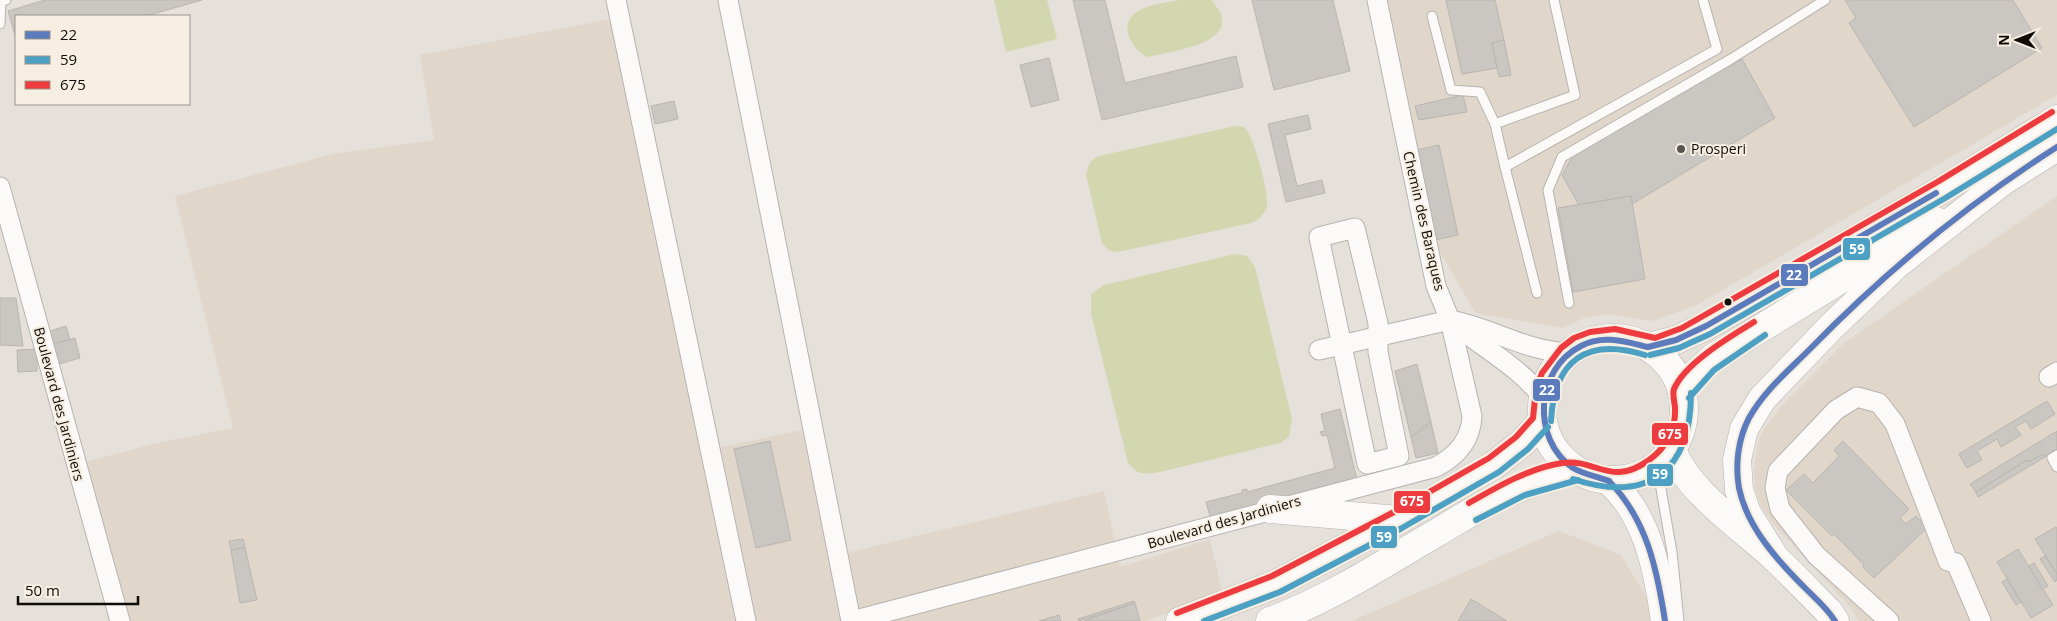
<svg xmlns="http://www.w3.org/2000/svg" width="2057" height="621" viewBox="0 0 2057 621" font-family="'Open Sans',sans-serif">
<rect width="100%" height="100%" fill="#e5e0da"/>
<g fill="#e1d6ca">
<polygon points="1385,0 2057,0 2057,95 1697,305 1652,321 1608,314 1584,318 1563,328 1475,313 1439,250"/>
<polygon points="612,19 703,451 802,430 829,557 1104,491 1120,567 1210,539 1223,595 1145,621 124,621 82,463 153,444 233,428 175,196 333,154 434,140 420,55"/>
<polygon points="2057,196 2057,621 1859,621 1851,608 1774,525 1761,506 1755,488 1754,469 1758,442 1764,428 1786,401 1844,343"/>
<polygon points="1559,531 1621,555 1652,606 1652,621 1352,621"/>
</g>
<g fill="#d2d7b0">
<polygon points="994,0 1047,0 1057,39 1006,52"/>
<path d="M1179,0H1211C1251,42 1173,51 1148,57C1131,49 1117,24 1138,11C1149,4 1167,3 1179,0Z"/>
<path d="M1235,126L1244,127C1254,135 1269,194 1267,206C1265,214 1258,220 1251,223L1118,252L1109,251L1102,243L1086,175C1088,164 1091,158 1103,155Z"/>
<path d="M1235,254L1247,256L1255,267L1292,419L1289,437L1280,443L1160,472C1144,474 1138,476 1128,463L1091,314V294L1104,285Z"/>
</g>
<g fill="#cac6c2" stroke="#b9b5b0">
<polygon points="45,0 202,0 146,16 16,16 16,39 8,11"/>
<polygon points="1073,0 1105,0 1125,83 1236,56 1243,87 1102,120"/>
<polygon points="1252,0 1333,0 1350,71 1274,90"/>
<polygon points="1446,0 1495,0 1504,40 1492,43 1497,68 1462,74"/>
<polygon points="1845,0 2013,0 2042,48 1914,127 1849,23 1856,18"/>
<polygon points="1504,40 1511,75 1499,77 1492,43"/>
<polygon points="1049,58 1059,100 1031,107 1020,65"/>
<polygon points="1742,59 1775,118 1632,204 1631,196 1579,205 1562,175 1575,152"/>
<polygon points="1463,95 1467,112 1419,120 1415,106"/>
<polygon points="674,101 678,119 655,124 651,106"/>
<polygon points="1308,115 1311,129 1285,135 1297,186 1322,180 1325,193 1286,202 1268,124"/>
<polygon points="1439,145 1458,235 1435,240 1417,150"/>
<polygon points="1631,196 1645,279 1573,292 1558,208"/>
<polygon points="0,298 16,298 23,346 0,345"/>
<polygon points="66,326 70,340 53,344 50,331"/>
<polygon points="75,338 80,358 59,364 53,344"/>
<polygon points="37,349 37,371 18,372 17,350"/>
<polygon points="1417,364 1431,422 1411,437 1395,371"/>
<polygon points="2047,401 2055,414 2031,429 2026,421 2015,427 2021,435 2001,447 1997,439 1977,451 1982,460 1967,468 1959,454"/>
<polygon points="1340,409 1357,480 1211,520 1206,502 1242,493 1242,490 1247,489 1247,492 1335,468 1327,435 1322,436 1320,432 1325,431 1321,414"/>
<polygon points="1431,422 1438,453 1416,458 1411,437"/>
<polygon points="2057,431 2057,449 2045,457 2043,454 2028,462 2027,460 1976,492 1970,484"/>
<polygon points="770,441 791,540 756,548 734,449"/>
<polygon points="1843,441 1909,509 1900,518 1906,524 1916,516 1927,528 1874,578 1863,567 1864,565 1834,534 1832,536 1786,490 1804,474 1813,483 1839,456 1834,450"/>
<polygon points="2043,454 2045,457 1978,497 1976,492 2027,460 2028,462"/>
<polygon points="2056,527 2057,529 2057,574 2035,539"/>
<polygon points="243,539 245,548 231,550 229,541"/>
<polygon points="245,548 257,600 240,603 231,550"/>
<polygon points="2018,549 2053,605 2031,618 1997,562"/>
<polygon points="2045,556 2057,574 2057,580 2055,582 2040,559"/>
<polygon points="2034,563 2048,586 2042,589 2029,566"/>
<polygon points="2007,579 2021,602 2016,605 2002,582"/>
<polygon points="1471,599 1507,621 1458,621"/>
<polygon points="1134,601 1135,603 1079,621 1078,619"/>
<polygon points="1135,603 1140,621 1084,621"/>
<polygon points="1059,615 1061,621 1039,621"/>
</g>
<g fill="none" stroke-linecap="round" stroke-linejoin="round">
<defs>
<g id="service">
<polyline points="1432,16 1451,90 1480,92 1495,124"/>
<polyline points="0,24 1,1 6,0"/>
<polyline points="1505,167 1495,124 1575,95 1554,0"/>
<polyline points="1537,293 1505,167 1717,49 1703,0"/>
<polyline points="1569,303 1548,190 1562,157 1731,59 1825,0"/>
<polyline points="2057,455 2052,458 2057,467"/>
<polyline points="1657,466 1672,552 1679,621"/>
</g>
<g id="minor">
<polyline points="616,0 746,621"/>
<polyline points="728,0 851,621"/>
<polyline points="0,187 120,621"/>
<polygon points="1355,228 1378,323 1378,352 1399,456 1367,464 1319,237"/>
<path d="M1451,321C1480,347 1518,365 1542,397"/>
<path d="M1319,350L1450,320C1493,328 1522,350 1568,353"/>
<polyline points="2049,377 2057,372"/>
<path d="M852,621L1436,467C1457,456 1471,440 1472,416L1450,320L1436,286L1377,0"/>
<polyline points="1889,621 1816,555 1780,509 1775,488 1778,471 1836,410 1857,397 1879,403 1895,424 1948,561 1956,563 1981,621"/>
</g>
<g id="primary">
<polyline points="1984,193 2057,147"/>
<circle cx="1613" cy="409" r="71"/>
<polyline points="1648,347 1676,340 1706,326 1943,189 2057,119"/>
<polyline points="1682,393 1697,372 1714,357 1936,221"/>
<polyline points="1270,509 1398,520"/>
<polyline points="1180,621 1276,584 1398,520 1494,465 1522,443 1542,421"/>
<path d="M1270,621C1330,599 1383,564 1438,532C1481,506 1525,479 1576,471"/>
</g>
<g id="trunk">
<path d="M1672,449C1686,491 1743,528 1775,558C1793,575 1811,594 1829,612L1835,621"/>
<path d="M1609,481C1648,515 1658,572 1665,621"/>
<polyline points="1775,558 1747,513 1739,490 1737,460 1744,429 1762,399 1831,327 1896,265 2003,181"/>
</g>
</defs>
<use href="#service" stroke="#b7b3af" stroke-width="11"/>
<use href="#minor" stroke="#b7b3af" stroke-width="21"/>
<use href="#primary" stroke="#b7b3af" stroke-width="29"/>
<use href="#trunk" stroke="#b7b3af" stroke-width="29"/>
<use href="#service" stroke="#fbfaf9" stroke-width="9"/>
<use href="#minor" stroke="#fbfaf9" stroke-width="19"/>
<use href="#primary" stroke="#fbfaf9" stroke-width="28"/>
<use href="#trunk" stroke="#fbfaf9" stroke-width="28"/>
<defs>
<g id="bus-1">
<polyline points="1648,347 1676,340 1706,326 1936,193"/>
<path d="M1609,481C1598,477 1583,474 1573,468C1531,439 1535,369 1581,346C1603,334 1626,342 1648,347"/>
<path d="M1609,481C1647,520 1657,569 1665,621"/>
<path d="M1835,621C1827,608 1815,598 1805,588C1777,560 1747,527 1739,488C1735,465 1738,439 1749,418C1764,391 1788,371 1809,350C1884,273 1966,205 2057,147"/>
</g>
<g id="bus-2">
<polyline points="1650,355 1679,348 1710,334 1947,197 2057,129"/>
<polyline points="1689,398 1714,370 1765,335"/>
<path d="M1551,421C1554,360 1587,337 1645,355"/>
<path d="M1573,479C1648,504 1691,471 1691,393"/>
<polyline points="1476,520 1525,495 1578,480"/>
<polyline points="1204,621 1280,592 1402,528 1499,472 1528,449 1548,427"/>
</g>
<g id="bus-3">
<path d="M1469,503C1497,487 1529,468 1562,463C1596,458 1611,488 1649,460C1666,448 1676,429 1675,408C1675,403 1672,395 1674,389C1685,363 1731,336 1754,322"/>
<polyline points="1177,613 1272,576 1394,512 1489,458 1516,437 1533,418 1536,389 1542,373 1561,348 1574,338 1590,332 1615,329 1655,338 1682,328 1939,181 2052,112"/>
</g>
</defs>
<use href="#bus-1" stroke="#f7eee2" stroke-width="10"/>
<use href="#bus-2" stroke="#f7eee2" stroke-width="10"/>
<use href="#bus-3" stroke="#f7eee2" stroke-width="10"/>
<use href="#bus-1" stroke="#5b7bbc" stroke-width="6"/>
<use href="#bus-2" stroke="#4ca0c3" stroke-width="6"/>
<use href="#bus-3" stroke="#ee3b3f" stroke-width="6"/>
</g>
<circle fill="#595652" stroke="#f7eee2" stroke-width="2" cx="1681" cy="149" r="5"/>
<circle fill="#0e0b08" stroke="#f7eee2" stroke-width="2" cx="1728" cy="302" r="4.5"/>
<g text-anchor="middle" stroke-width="4" stroke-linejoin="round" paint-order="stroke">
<g font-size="14" fill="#0e0b08" stroke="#f7eee2" text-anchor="start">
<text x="1691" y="154">Prosperi</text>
</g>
<g font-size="14" fill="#0e0b08" stroke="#f7eee2">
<text transform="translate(1424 221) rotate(77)" y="5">Chemin des Baraques</text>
<text transform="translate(59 404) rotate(75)" y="5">Boulevard des Jardiniers</text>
<text transform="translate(1224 522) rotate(-16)" y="5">Boulevard des Jardiniers</text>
</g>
</g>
<g stroke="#f7eee2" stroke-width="2">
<rect x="1842" y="237" width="29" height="24" rx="5" fill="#4ca0c3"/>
<rect x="1780" y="263" width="29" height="24" rx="5" fill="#5b7bbc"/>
<rect x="1532" y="378" width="29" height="24" rx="5" fill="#5b7bbc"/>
<rect x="1651" y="422" width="38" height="24" rx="5" fill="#ee3b3f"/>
<rect x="1646" y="463" width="28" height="24" rx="5" fill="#4ca0c3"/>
<rect x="1393" y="490" width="38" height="24" rx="5" fill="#ee3b3f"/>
<rect x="1370" y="525" width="28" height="24" rx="5" fill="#4ca0c3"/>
</g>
<g font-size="14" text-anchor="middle" font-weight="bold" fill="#fff">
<text x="1857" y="254">59</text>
<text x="1794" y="280">22</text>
<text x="1547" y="395">22</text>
<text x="1670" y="439">675</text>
<text x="1660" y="479">59</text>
<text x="1412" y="506">675</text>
<text x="1384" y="542">59</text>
</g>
<rect x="15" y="15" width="175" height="90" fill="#f7eee2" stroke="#9a938b"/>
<rect x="25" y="31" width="25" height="8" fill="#5b7bbc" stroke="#9a938b"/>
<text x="60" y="40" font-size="15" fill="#0e0b08">22</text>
<rect x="25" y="56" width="25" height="8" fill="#4ca0c3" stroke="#9a938b"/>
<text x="60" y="65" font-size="15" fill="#0e0b08">59</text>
<rect x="25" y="81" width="25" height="8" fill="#ee3b3f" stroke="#9a938b"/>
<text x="60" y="90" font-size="15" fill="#0e0b08">675</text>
<g transform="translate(2017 40) rotate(270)" stroke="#f7eee2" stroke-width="4" paint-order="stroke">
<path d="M0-4L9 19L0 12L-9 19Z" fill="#0e0b08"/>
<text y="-8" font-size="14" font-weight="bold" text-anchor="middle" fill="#0e0b08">N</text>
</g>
<path d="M18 596v8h120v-8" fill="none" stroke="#0e0b08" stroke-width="2.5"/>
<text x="25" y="596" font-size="15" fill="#0e0b08" stroke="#f7eee2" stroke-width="4" paint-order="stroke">50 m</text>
</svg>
